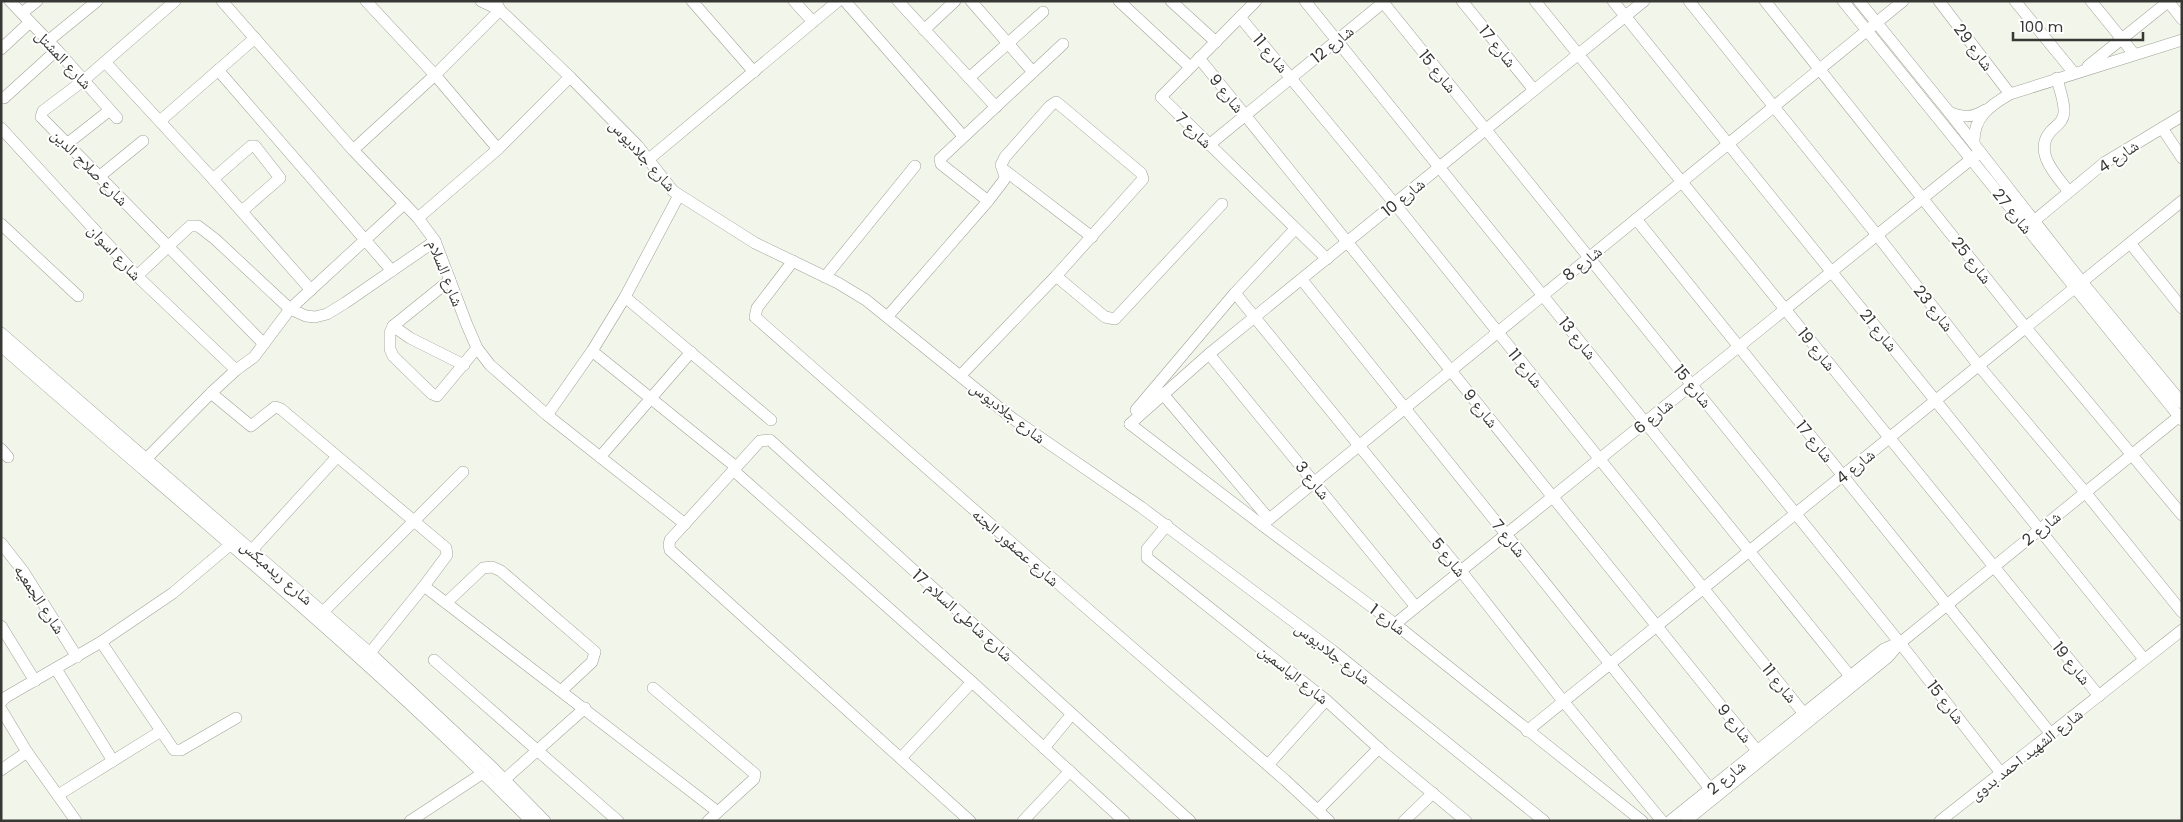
<svg xmlns="http://www.w3.org/2000/svg" width="2183" height="822" viewBox="0 0 2183 822" font-family="Poppins,'Noto Naskh Arabic',sans-serif">
<rect width="100%" height="100%" fill="#f2f5ea"/>
<g fill="none" stroke-linecap="round" stroke-linejoin="round">
<defs>
<g id="minor">
<polyline points="10,1 57,50 117,118"/>
<polyline points="175,1 84,80 43,111 41,117 264,344"/>
<polyline points="222,1 353,150 418,218 435,241 467,325 477,348 490,365 547,415 685,524"/>
<polyline points="366,1 435,75 498,149"/>
<polyline points="481,1 500,10 570,77 637,145 673,191 755,243 838,283 866,300 1012,418 1141,507 1333,651 1544,821"/>
<polyline points="692,1 754,72"/>
<polyline points="794,1 813,22"/>
<polyline points="845,1 963,136"/>
<polyline points="898,1 996,107"/>
<polyline points="971,1 1033,72"/>
<polyline points="1119,1 1190,67"/>
<polyline points="1171,1 1216,42"/>
<polyline points="1256,1 1161,97 1327,259"/>
<polyline points="1305,1 1850,676"/>
<polyline points="1382,1 1900,643 2001,773"/>
<polyline points="1462,1 1534,90"/>
<polyline points="1535,1 2099,696"/>
<polyline points="1613,1 2144,659"/>
<polyline points="1689,1 1877,235 1979,366 2085,492 2182,612"/>
<polyline points="1765,1 2026,328 2182,515"/>
<polyline points="1843,1 2182,420"/>
<polyline points="1859,1 1949,112 2082,282 2182,403"/>
<polyline points="1939,1 2010,94"/>
<polyline points="2015,1 2074,73"/>
<polyline points="2091,1 2134,54"/>
<polyline points="2168,1 2182,19"/>
<polyline points="22,13 37,1"/>
<polyline points="1240,17 1395,204 1809,720"/>
<polyline points="924,30 955,1"/>
<polyline points="48,41 97,1"/>
<polyline points="1,49 30,22"/>
<polyline points="1199,58 1763,758"/>
<polyline points="105,62 213,179 311,290"/>
<polyline points="2088,66 2169,1"/>
<polyline points="218,70 392,271"/>
<polyline points="969,78 1043,12"/>
<path d="M2057,78C2059,89 2065,102 2064,113C2063,122 2057,125 2051,131C2032,152 2057,176 2069,192"/>
<polyline points="4,98 57,50"/>
<path d="M1949,112C1962,118 1973,118 1985,110"/>
<polyline points="160,121 255,38"/>
<polyline points="1,128 137,276 236,370"/>
<polyline points="2162,128 2182,158"/>
<polyline points="68,143 110,110"/>
<path d="M1974,143C1973,118 1989,106 2010,94L2182,40"/>
<polyline points="1209,145 1385,1"/>
<polyline points="353,150 435,75 500,10 498,6"/>
<polyline points="649,159 838,1"/>
<polyline points="1003,169 1092,237"/>
<polyline points="100,176 143,141"/>
<polyline points="213,179 251,146 255,146 280,178 242,211"/>
<polyline points="988,201 941,164 940,159 1063,44"/>
<polyline points="418,218 498,149 570,77"/>
<polyline points="1636,219 2051,734"/>
<polyline points="2034,221 2104,163 2182,116"/>
<polyline points="1,224 78,296"/>
<polyline points="2130,243 2182,308"/>
<polyline points="793,261 757,308 755,317 1038,566 1285,780 1329,821"/>
<polyline points="137,276 190,226 198,226 215,239 290,309 306,316 315,317 327,314 345,303 435,241"/>
<polyline points="1056,276 1105,317 1115,319 1222,204"/>
<polyline points="825,277 915,166"/>
<polyline points="450,280 393,326 390,333 390,349 393,356 432,394 437,396 477,348"/>
<polyline points="1302,280 1716,796"/>
<polyline points="1235,293 1461,571 1563,701 1662,821"/>
<polyline points="625,297 771,420"/>
<polyline points="888,316 988,201 1004,180 1005,176 1001,165 1005,157 1050,106 1056,102 1060,105 1141,173 1143,179 1056,276 961,375"/>
<polyline points="393,326 410,338 464,365"/>
<polyline points="1,333 370,653 493,768 545,821"/>
<path d="M1,346C179,503 364,652 531,821"/>
<polyline points="592,351 736,467"/>
<polyline points="1209,354 1416,607"/>
<polyline points="211,393 251,426 275,407 281,409 446,548 447,555 424,586 365,659"/>
<polyline points="1162,393 1269,519"/>
<polyline points="1136,410 1235,293 1295,229"/>
<polyline points="547,415 592,351 625,297 679,195"/>
<polyline points="1130,424 1209,354 1644,1"/>
<polyline points="1130,424 1262,525 1395,624 1642,821"/>
<polyline points="1,449 8,457"/>
<polyline points="600,457 691,352"/>
<polyline points="147,458 211,393 236,370 254,357 290,309 404,204"/>
<polyline points="733,470 972,682 1124,821"/>
<polyline points="1167,525 1147,549 1147,558 1326,700 1384,753 1466,821"/>
<polyline points="1262,525 1903,1"/>
<polyline points="1,543 23,571 77,657"/>
<polyline points="252,550 336,458"/>
<polyline points="424,586 718,812"/>
<polyline points="446,603 483,568 492,567 501,571 595,652 592,662 561,691"/>
<polyline points="323,612 463,472"/>
<polyline points="1395,624 1980,152"/>
<polyline points="1,626 35,681"/>
<polyline points="101,642 174,750 181,750 236,718"/>
<polyline points="434,660 618,821"/>
<polyline points="56,669 113,761"/>
<polyline points="653,688 755,774 754,779 708,821"/>
<polyline points="1,702 6,697 101,642 173,593 230,545"/>
<polyline points="1,709 27,752 76,821"/>
<polyline points="1527,731 2182,201"/>
<polyline points="1044,748 1072,714"/>
<polyline points="901,758 972,682"/>
<polyline points="1268,765 1326,700"/>
<polyline points="1,770 27,752"/>
<polyline points="504,780 585,708"/>
<polyline points="58,795 161,731"/>
<polyline points="1318,810 1379,748"/>
<polyline points="410,821 483,773"/>
<polyline points="970,821 670,550 669,545 670,540 760,441 770,440 1190,821"/>
<polyline points="1023,821 1070,771"/>
<polyline points="1404,821 1433,793"/>
<polyline points="1670,821 1884,649 1898,643"/>
<polyline points="1686,821 1888,657 1900,643 2182,414"/>
<polyline points="1940,821 2182,630"/>
</g>
</defs>
<use href="#minor" stroke="#a0a399" stroke-width="12"/>
<use href="#minor" stroke="#fff" stroke-width="11"/>
</g>
<g text-anchor="middle" stroke-width="4" stroke-linejoin="round" paint-order="stroke">
<g font-size="16" fill="#373834" stroke="#fff">
<text transform="translate(1332 44) rotate(-39)" y="6">شارع 12</text>
<text transform="translate(1498 46) rotate(51)" y="6">شارع 17</text>
<text transform="translate(1974 47) rotate(53)" y="6">شارع 29</text>
<text transform="translate(1271 53) rotate(50)" y="6">شارع 11</text>
<text transform="translate(64 59) rotate(47)" y="6">شارع المشتل</text>
<text transform="translate(1438 71) rotate(51)" y="6">شارع 15</text>
<text transform="translate(1227 93) rotate(51)" y="6">شارع 9</text>
<text transform="translate(1194 130) rotate(44)" y="6">شارع 7</text>
<text transform="translate(643 155) rotate(48)" y="6">شارع جلاديوس</text>
<text transform="translate(2118 156) rotate(-34)" y="6">شارع 4</text>
<text transform="translate(90 167) rotate(45)" y="6">شارع صلاح الدين</text>
<text transform="translate(1403 197) rotate(-39)" y="6">شارع 10</text>
<text transform="translate(2013 211) rotate(51)" y="6">شارع 27</text>
<text transform="translate(115 252) rotate(47)" y="6">شارع اسوان</text>
<text transform="translate(1972 260) rotate(52)" y="6">شارع 25</text>
<text transform="translate(1582 263) rotate(-39)" y="6">شارع 8</text>
<text transform="translate(446 273) rotate(68)" y="6">شارع السلام</text>
<text transform="translate(1934 308) rotate(52)" y="6">شارع 23</text>
<text transform="translate(1879 330) rotate(51)" y="6">شارع 21</text>
<text transform="translate(1578 338) rotate(51)" y="6">شارع 13</text>
<text transform="translate(1817 349) rotate(51)" y="6">شارع 19</text>
<text transform="translate(1526 368) rotate(51)" y="6">شارع 11</text>
<text transform="translate(1693 386) rotate(51)" y="6">شارع 15</text>
<text transform="translate(1481 408) rotate(51)" y="6">شارع 9</text>
<text transform="translate(1008 412) rotate(38)" y="6">شارع جلاديوس</text>
<text transform="translate(1653 416) rotate(-39)" y="6">شارع 6</text>
<text transform="translate(1815 441) rotate(51)" y="6">شارع 17</text>
<text transform="translate(1855 466) rotate(-39)" y="6">شارع 4</text>
<text transform="translate(1313 480) rotate(51)" y="6">شارع 3</text>
<text transform="translate(2041 528) rotate(-39)" y="6">شارع 2</text>
<text transform="translate(1509 538) rotate(51)" y="6">شارع 7</text>
<text transform="translate(1016 547) rotate(41)" y="6">شارع عصفور الجنه</text>
<text transform="translate(1449 557) rotate(51)" y="6">شارع 5</text>
<text transform="translate(277 572) rotate(41)" y="6">شارع ريدمبكس</text>
<text transform="translate(40 599) rotate(57)" y="6">شارع الجمعيه</text>
<text transform="translate(963 615) rotate(42)" y="6">شارع شاطئ السلام 17</text>
<text transform="translate(1388 619) rotate(37)" y="6">شارع 1</text>
<text transform="translate(1333 653) rotate(38)" y="6">شارع جلاديوس</text>
<text transform="translate(2072 663) rotate(51)" y="6">شارع 19</text>
<text transform="translate(1294 674) rotate(39)" y="6">شارع الياسمين</text>
<text transform="translate(1780 683) rotate(51)" y="6">شارع 11</text>
<text transform="translate(1946 702) rotate(52)" y="6">شارع 15</text>
<text transform="translate(1735 723) rotate(51)" y="6">شارع 9</text>
<text transform="translate(2026 754) rotate(-38)" y="6">شارع الشهيد احمد بدوى</text>
<text transform="translate(1726 777) rotate(-39)" y="6">شارع 2</text>
</g>
</g>
<rect width="2183" height="822" fill="none" stroke="#373834" stroke-width="5"/>
<path d="M2013 32v8h130v-8" fill="none" stroke="#373834" stroke-width="2.5"/>
<text x="2020" y="32" font-size="15" fill="#373834" stroke="#ffffff" stroke-width="4" paint-order="stroke">100 m</text>
</svg>
